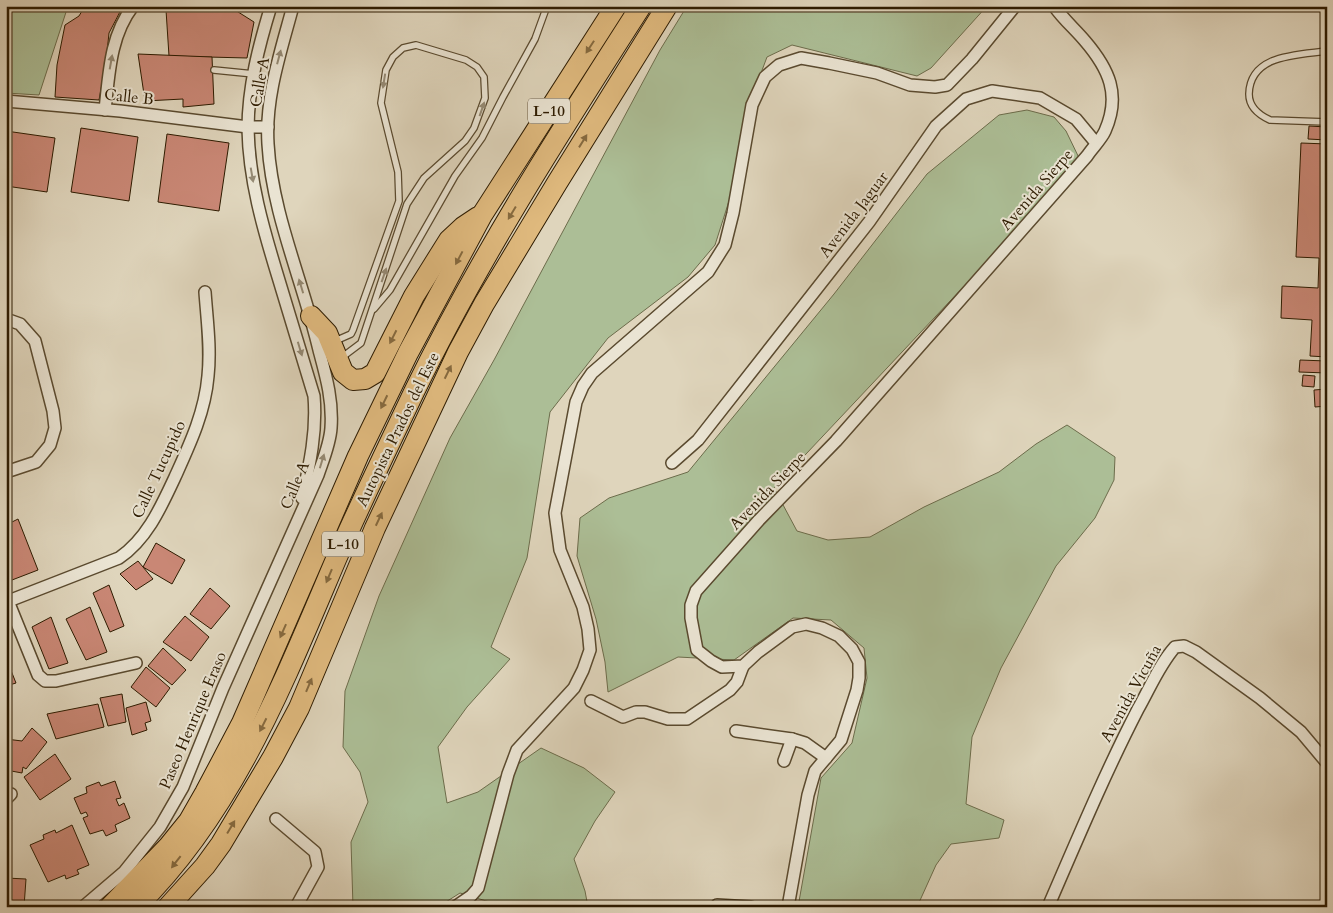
<svg xmlns="http://www.w3.org/2000/svg" width="1333" height="913" viewBox="0 0 1333 913" font-family="Cardo,serif">
<rect width="100%" height="100%" fill="#dfd5bc"/>
<filter id="stains"><feTurbulence type="fractalNoise" baseFrequency=".004" numOctaves="4"/><feColorMatrix values="0 0 0 0 .2 0 0 0 0 .09 0 0 0 0 .02 0 0 0 .5 -.17"/></filter>
<radialGradient id="worn" r=".72"><stop offset=".6" stop-color="#630" stop-opacity="0"/><stop offset="1" stop-color="#630" stop-opacity=".3"/></radialGradient>
<g fill="#acbe96" stroke="#6c6c4b">
<polygon points="6,6 68,6 39,95 6,93"/>
<polygon points="687,6 987,6 931,68 917,76 792,45 767,57 749,105 736,179 715,245 688,277 608,338 550,412 527,558 491,647 510,659 467,707 438,747 447,803 478,792 541,748 584,768 615,792 595,821 574,859 585,891 588,907 506,907 460,893 438,907 353,907 351,842 368,802 360,772 343,747 345,691 379,596 450,438 494,360 660,50"/>
<polygon points="1027,110 1054,117 1066,131 1081,162 774,488 797,531 828,540 870,537 924,507 999,472 1036,444 1067,425 1115,457 1114,480 1095,518 1056,566 1001,668 972,737 966,804 1004,820 999,838 951,844 936,865 917,907 798,907 821,778 852,743 867,678 864,648 831,620 793,618 734,660 678,657 608,692 605,662 596,619 577,556 580,518 609,498 688,472 834,294 927,174 999,115"/>
</g>
<g fill="#c98775" stroke="#2d1b00">
<polygon points="85,6 123,6 109,33 106,62 99,100 55,97 57,65 65,25 79,16"/>
<polygon points="166,10 235,10 254,22 247,58 169,56"/>
<polygon points="138,54 212,57 214,104 183,107 183,99 145,101"/>
<polygon points="1309,126 1327,127 1327,140 1308,139"/>
<polygon points="81,128 138,137 129,201 71,192"/>
<polygon points="6,131 55,138 47,192 6,186"/>
<polygon points="167,134 229,143 219,211 158,202"/>
<polygon points="1301,143 1327,144 1327,357 1310,356 1312,320 1281,318 1282,286 1318,288 1319,258 1296,257"/>
<polygon points="1300,360 1327,361 1327,373 1299,372"/>
<polygon points="1303,375 1315,376 1314,387 1302,386"/>
<polygon points="1327,389 1327,406 1315,407 1314,390"/>
<polygon points="18,519 38,570 12,580 6,572 6,564 11,563 6,554 6,525"/>
<polygon points="156,543 185,560 172,584 143,567"/>
<polygon points="138,561 153,579 136,590 120,574"/>
<polygon points="109,585 124,626 110,632 93,593"/>
<polygon points="210,588 230,606 211,629 190,614"/>
<polygon points="90,607 107,652 86,660 66,619"/>
<polygon points="185,616 209,637 191,661 163,642"/>
<polygon points="51,617 68,663 49,669 32,627"/>
<polygon points="163,648 186,670 172,685 148,666"/>
<polygon points="6,658 16,683 6,686"/>
<polygon points="146,667 170,688 156,707 131,687"/>
<polygon points="122,694 126,722 108,726 100,698"/>
<polygon points="146,702 151,721 145,723 147,730 132,735 126,708"/>
<polygon points="98,704 104,727 56,739 47,714"/>
<polygon points="32,728 47,742 26,769 23,767 22,773 6,770 6,739 22,741"/>
<polygon points="55,754 71,779 40,800 24,777"/>
<polygon points="115,781 121,798 116,799 119,806 124,803 130,818 115,825 117,831 106,836 103,830 90,834 83,818 88,816 86,812 81,814 74,798 87,793 86,787 99,782 101,786"/>
<polygon points="72,825 89,865 77,870 79,874 66,879 65,875 48,882 30,845 44,839 43,835 55,830 56,833"/>
<polygon points="6,878 26,879 24,907 6,907"/>
</g>
<g fill="none" stroke-linecap="round" stroke-linejoin="round">
<defs>
<g id="lane">
<path d="M1327,51C1298,55 1250,54 1249,94C1249,107 1259,115 1270,120L1327,122"/>
<polyline points="214,70 254,74"/>
<polyline points="374,309 390,290 455,176 482,138 503,97 535,39 547,6"/>
<polyline points="335,341 351,334 353,330 399,201 398,172 381,103 386,70 393,57 403,48 416,45 466,60 477,67 484,77 485,98 474,128 465,141 424,178 407,204 361,343 341,358"/>
</g>
<g id="street">
<path d="M271,6C259,45 248,87 248,129C249,180 263,228 278,277C290,316 302,356 314,396C317,431 310,464 302,498"/>
<polyline points="6,101 120,111 248,127 268,127"/>
<path d="M105,110C109,74 110,36 133,6"/>
<polyline points="6,319 20,324 35,341 53,411 55,428 50,445 36,462 6,472"/>
<polyline points="672,463 698,440 869,222 936,126 966,99 992,91 1040,98 1076,119 1096,143"/>
<polyline points="8,601 38,675 45,681 56,681 136,663"/>
<path d="M6,602L119,558C147,539 161,507 175,477C190,444 205,412 208,376C211,348 207,320 205,292"/>
<polyline points="591,701 623,717 636,712 645,712 668,719 687,719 730,690 737,682 743,666"/>
<polyline points="736,731 792,739 805,743 826,758"/>
<polyline points="784,761 792,739"/>
<polyline points="6,799 11,794"/>
<polyline points="276,819 315,852 318,867 296,907"/>
<polyline points="717,905 751,907"/>
<path d="M83,907L124,872L160,827L183,787L223,688L318,475C323,460 330,444 331,428C333,400 326,376 319,350C303,281 272,214 268,144C265,97 281,51 293,6"/>
<polyline points="455,907 471,896 478,888 508,774 517,750 574,688 583,670 590,650 588,629 583,607 560,550 555,513 576,402 583,386 592,373 708,272 725,245 733,213 752,105 765,77 779,65 801,58 829,63 877,73 910,85 935,87 947,85 972,59 1015,6"/>
<path d="M788,907L808,795L815,771L841,740L857,690L859,678V662L852,649L839,636L822,628L806,624L792,627L758,652L743,666L722,667L711,661L697,650L691,618V605L696,591L759,520L836,441L1087,156C1092,148 1101,140 1105,131C1121,95 1109,69 1085,41C1075,29 1063,19 1054,6"/>
<path d="M1048,907C1077,840 1105,773 1138,709C1150,688 1159,665 1175,647L1184,646L1196,652L1260,698L1301,732L1327,763"/>
</g>
<g id="highway">
<polyline points="311,316 327,333 343,372 353,380 365,379 375,373 414,296 449,240 463,227 478,217"/>
<polyline points="110,907 168,847 189,821 205,793 242,723 358,456 408,353 482,215 616,6"/>
<path d="M136,907C234,811 284,681 337,557C361,502 388,447 414,392C479,258 560,132 641,6"/>
<polyline points="168,907 205,866 221,844 273,757 299,708 375,528 458,352 484,304 557,183 667,6"/>
</g>
</defs>
<use href="#lane" stroke="#5a4a2f" stroke-width="8"/>
<use href="#street" stroke="#5a4a2f" stroke-width="14"/>
<use href="#highway" stroke="#2d1b00" stroke-width="22"/>
<use href="#lane" stroke="#eae4d3" stroke-width="5.5"/>
<use href="#street" stroke="#eae4d3" stroke-width="11"/>
<use href="#highway" stroke="#e0ba7e" stroke-width="20"/>
</g>
<defs><path id="oneway-solid" d="M-6-.8H1V-3.2L6.5 0L1 3.2V.8H-6Z" transform="scale(1.25)"/></defs>
<g fill="#866a3f">
<use href="#oneway-solid" transform="translate(590 47) rotate(123)"/>
<use href="#oneway-solid" transform="translate(583 141) rotate(-58)"/>
<use href="#oneway-solid" transform="translate(512 213) rotate(121)"/>
<use href="#oneway-solid" transform="translate(459 258) rotate(118)"/>
<use href="#oneway-solid" transform="translate(393 337) rotate(117)"/>
<use href="#oneway-solid" transform="translate(448 372) rotate(-64)"/>
<use href="#oneway-solid" transform="translate(384 402) rotate(116)"/>
<use href="#oneway-solid" transform="translate(379 519) rotate(-65)"/>
<use href="#oneway-solid" transform="translate(329 576) rotate(113)"/>
<use href="#oneway-solid" transform="translate(283 631) rotate(114)"/>
<use href="#oneway-solid" transform="translate(309 685) rotate(-67)"/>
<use href="#oneway-solid" transform="translate(263 725) rotate(117)"/>
<use href="#oneway-solid" transform="translate(231 827) rotate(-59)"/>
<use href="#oneway-solid" transform="translate(176 862) rotate(128)"/>
</g>
<g fill="#958a74">
<use href="#oneway-solid" transform="translate(279 57) rotate(-75)"/>
<use href="#oneway-solid" transform="translate(111 62) rotate(-80)"/>
<use href="#oneway-solid" transform="translate(384 81) rotate(99)"/>
<use href="#oneway-solid" transform="translate(482 109) rotate(-71)"/>
<use href="#oneway-solid" transform="translate(252 175) rotate(80)"/>
<use href="#oneway-solid" transform="translate(384 275) rotate(-71)"/>
<use href="#oneway-solid" transform="translate(301 286) rotate(-107)"/>
<use href="#oneway-solid" transform="translate(300 349) rotate(73)"/>
<use href="#oneway-solid" transform="translate(322 461) rotate(-73)"/>
</g>
<g text-anchor="middle" stroke-width="4" stroke-linejoin="round" paint-order="stroke">
<g fill="#eae4d3" stroke="#66573f" stroke-width="1">
<rect x="528" y="98.5" width="42" height="25" rx="4"/>
<rect x="322" y="531.5" width="42" height="25" rx="4"/>
</g>
<g font-size="15" font-weight="bold" fill="#2d1b00">
<text x="549" y="116">L-10</text>
<text x="343" y="549">L-10</text>
</g>
<g font-size="16" fill="#2d1b00" stroke="#eae4d3">
<text transform="translate(259 82) rotate(-80)" y="6">Calle A</text>
<text transform="translate(129 96) rotate(6)" y="6">Calle B</text>
<text transform="translate(1036 189) rotate(-49)" y="6">Avenida Sierpe</text>
<text transform="translate(853 214) rotate(-53)" y="6">Avenida Jaguar</text>
<text transform="translate(397 429) rotate(-64)" y="6">Autopista Prados del Este</text>
<text transform="translate(158 469) rotate(-65)" y="6">Calle Tucupido</text>
<text transform="translate(294 485) rotate(-67)" y="6">Calle A</text>
<text transform="translate(767 490) rotate(-46)" y="6">Avenida Sierpe</text>
<text transform="translate(1130 693) rotate(-61)" y="6">Avenida Vicuña</text>
<text transform="translate(192 720) rotate(-67)" y="6">Paseo Henrique Eraso</text>
</g>
</g>
<rect width="1333" height="913" fill="none" stroke="#dfd5bc" stroke-width="25"/>
<rect x="8" y="8" width="1318" height="898" fill="none" stroke="#2d1b00" stroke-width="2.5"/>
<rect x="12" y="12" width="1308" height="888" fill="none" stroke="#2d1b00"/>
<rect width="100%" height="100%" filter="url(#stains)"/>
<rect width="100%" height="100%" fill="url(#worn)"/>
</svg>
